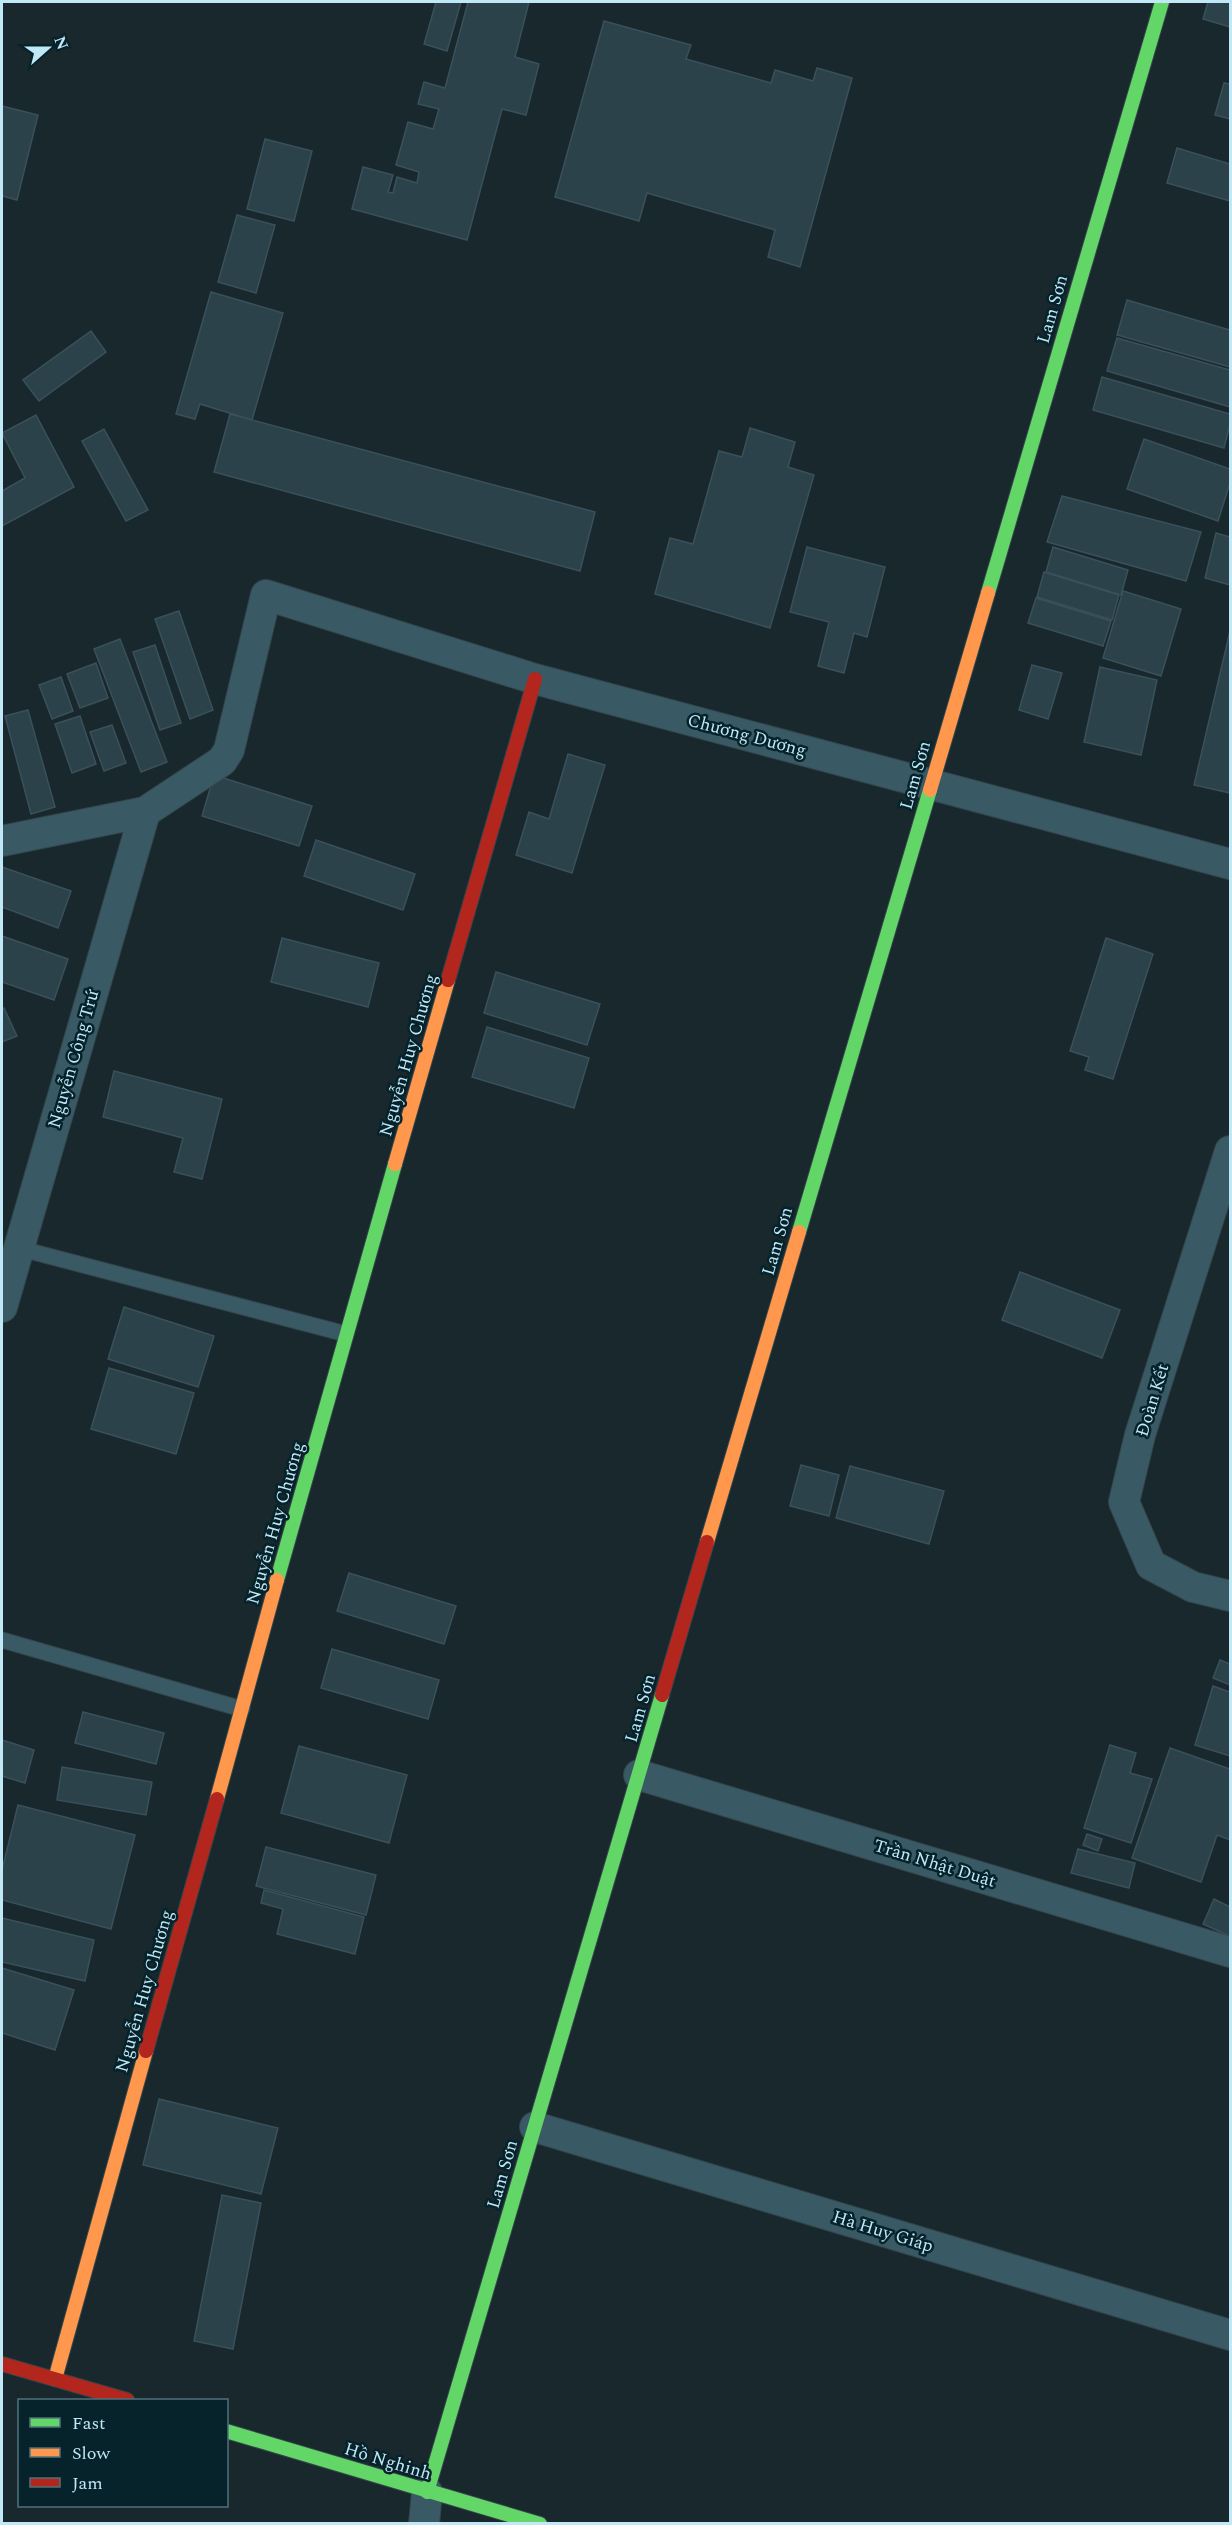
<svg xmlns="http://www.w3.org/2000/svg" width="1232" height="2525" viewBox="0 0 1232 2525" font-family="Spectral,serif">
<rect width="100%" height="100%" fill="#18282d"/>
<g fill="#2c424b" stroke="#3a505a" stroke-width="1.5">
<polygon points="436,2 461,2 447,51 424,44"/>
<polygon points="468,2 529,2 515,57 539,64 526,115 502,109 467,240 352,209 363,167 393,175 388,192 393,193 397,177 417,183 419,172 396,165 408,122 433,129 439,109 418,104 424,82 445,88"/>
<polygon points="1208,2 1230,2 1230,27 1203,19"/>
<polygon points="604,21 691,45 686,59 771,83 775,70 813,81 817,68 852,78 800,267 768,257 775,230 647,193 639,221 555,197"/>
<polygon points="1224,83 1230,84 1230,119 1215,115"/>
<polygon points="2,106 38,115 17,200 2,196"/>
<polygon points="265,139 312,151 294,221 247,209"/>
<polygon points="1177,148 1230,164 1230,201 1167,183"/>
<polygon points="237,215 275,225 256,293 218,282"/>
<polygon points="211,292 283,313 252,420 200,404 195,419 176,414"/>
<polygon points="1127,300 1230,330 1230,367 1117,335"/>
<polygon points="91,331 106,352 39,401 23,380"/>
<polygon points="1117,338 1230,370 1230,407 1107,371"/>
<polygon points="1102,377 1230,414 1230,424 1224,448 1093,410"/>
<polygon points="230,414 595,512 580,571 214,472"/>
<polygon points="36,415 74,487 2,526 2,491 25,478 2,433"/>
<polygon points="750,428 795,442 788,467 814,475 770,628 655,594 670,538 693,544 719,451 742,457"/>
<polygon points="104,429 148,510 126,521 82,441"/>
<polygon points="1144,439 1230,469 1230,483 1218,521 1127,489"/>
<polygon points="1062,496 1201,532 1186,581 1047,542"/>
<polygon points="1216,533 1230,537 1230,585 1205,578"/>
<polygon points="807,547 885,567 867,637 854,633 844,673 818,666 829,622 790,612"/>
<polygon points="1053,547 1128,570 1121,595 1046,572"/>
<polygon points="1044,572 1119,595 1112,620 1037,597"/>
<polygon points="1123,591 1181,609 1161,676 1103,658"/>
<polygon points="1036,598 1111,621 1103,646 1028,623"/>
<polygon points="179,611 213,710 190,719 155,619"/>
<polygon points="1230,631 1230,793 1194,785"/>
<polygon points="120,639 167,762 141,772 94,649"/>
<polygon points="155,645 181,723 160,730 133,652"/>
<polygon points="96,663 108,698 80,708 67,674"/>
<polygon points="1032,665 1062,673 1048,719 1019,710"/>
<polygon points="1100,667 1157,680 1141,755 1084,742"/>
<polygon points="61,677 73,711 52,719 39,685"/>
<polygon points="28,710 55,807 31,814 5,716"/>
<polygon points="80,716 96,764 72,773 55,724"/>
<polygon points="112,725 126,763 104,771 90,732"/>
<polygon points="568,754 605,765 572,873 516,855 529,812 549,819"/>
<polygon points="214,775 312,806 299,846 202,816"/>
<polygon points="316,840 415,874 403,910 304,876"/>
<polygon points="2,867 71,891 58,928 2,907"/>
<polygon points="2,936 68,959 54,1000 2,982"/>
<polygon points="282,938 379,963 368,1007 271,982"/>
<polygon points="1106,938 1153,954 1113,1079 1085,1070 1089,1057 1070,1051"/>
<polygon points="496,972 600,1004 587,1045 484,1013"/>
<polygon points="4,1008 17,1036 2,1042 2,1009"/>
<polygon points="487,1027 589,1058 574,1108 472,1077"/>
<polygon points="114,1071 222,1099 202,1179 174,1172 183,1138 103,1117"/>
<polygon points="1020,1272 1120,1310 1102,1358 1002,1320"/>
<polygon points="124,1307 214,1336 198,1387 108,1359"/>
<polygon points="109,1368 194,1393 176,1454 91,1429"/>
<polygon points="801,1465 839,1475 829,1516 790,1506"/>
<polygon points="850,1466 944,1491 929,1544 836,1518"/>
<polygon points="349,1573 456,1606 444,1644 337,1611"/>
<polygon points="332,1649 439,1680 428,1719 321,1688"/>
<polygon points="1220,1660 1230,1664 1230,1685 1213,1678"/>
<polygon points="1213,1686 1230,1692 1230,1756 1195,1745"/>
<polygon points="83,1712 164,1733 156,1764 75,1743"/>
<polygon points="2,1740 34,1750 25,1783 2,1776"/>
<polygon points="1110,1745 1136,1753 1130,1773 1152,1779 1131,1843 1084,1828"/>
<polygon points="299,1746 407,1775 389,1843 281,1813"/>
<polygon points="1170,1748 1230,1769 1230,1840 1217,1835 1201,1882 1132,1858"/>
<polygon points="62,1767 152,1782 146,1815 57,1800"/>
<polygon points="18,1805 135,1835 111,1929 2,1900 2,1870"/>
<polygon points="1087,1834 1102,1839 1098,1851 1083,1845"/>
<polygon points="266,1847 376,1875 366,1915 256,1886"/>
<polygon points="1078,1849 1135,1863 1129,1888 1071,1873"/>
<polygon points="264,1890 364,1917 355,1954 277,1934 283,1909 261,1903"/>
<polygon points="1214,1899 1230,1907 1230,1936 1203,1924"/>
<polygon points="2,1918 94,1940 85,1981 2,1962"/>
<polygon points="2,1968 74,1990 55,2050 2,2033"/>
<polygon points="159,2099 278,2128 261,2194 143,2165"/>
<polygon points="222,2195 261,2203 233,2349 194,2341"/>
</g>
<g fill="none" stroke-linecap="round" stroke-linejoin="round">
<defs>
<g id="lane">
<polyline points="18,1248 346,1334"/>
<polyline points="2,1640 242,1709"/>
</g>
<g id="street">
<polyline points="2,841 145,812 222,761 229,750 266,595 535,679 1230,864"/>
<polyline points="1230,1151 1140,1435 1124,1502 1151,1565 1193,1587 1230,1596"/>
<polyline points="2,1307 145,812"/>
<polyline points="639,1775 1230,1952"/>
<polyline points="535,2127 1230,2335"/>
<polyline points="424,2524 427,2492"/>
</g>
<g id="fast">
<polyline points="988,593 1162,2"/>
<polyline points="799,1232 930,790"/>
<polyline points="277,1580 395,1164"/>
<polyline points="226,2431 540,2524"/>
<polyline points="427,2492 662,1695"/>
</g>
<g id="slow">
<polyline points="930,790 988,593"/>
<polyline points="395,1164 448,980"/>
<polyline points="707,1542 799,1232"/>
<polyline points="217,1799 277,1580"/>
<polyline points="55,2379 146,2051"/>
</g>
<g id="jam">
<polyline points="448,980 535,679"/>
<polyline points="662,1695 707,1542"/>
<polyline points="146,2051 217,1799"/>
<polyline points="2,2364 127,2400"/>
</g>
</defs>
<use href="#lane" stroke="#33444a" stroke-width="17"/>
<use href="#street" stroke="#33444a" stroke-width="32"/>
<use href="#fast" stroke="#33444a" stroke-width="16"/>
<use href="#slow" stroke="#33444a" stroke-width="16"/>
<use href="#jam" stroke="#33444a" stroke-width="16"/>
<use href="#lane" stroke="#395a64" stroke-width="15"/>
<use href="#street" stroke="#395a64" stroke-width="30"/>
<use href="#fast" stroke="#63d668" stroke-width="14"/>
<use href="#slow" stroke="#ff974d" stroke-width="14"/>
<use href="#jam" stroke="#b3261e" stroke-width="14"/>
</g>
<g text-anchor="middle" stroke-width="5" stroke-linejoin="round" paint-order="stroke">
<g font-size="18" fill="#c0e8f7" stroke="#06222b">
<text transform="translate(1052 309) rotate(-74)" y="6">Lam Sơn</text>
<text transform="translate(747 735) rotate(15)" y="6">Chương Dương</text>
<text transform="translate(915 775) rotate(-74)" y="6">Lam Sơn</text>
<text transform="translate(408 1055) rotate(-74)" y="6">Nguyễn Huy Chương</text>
<text transform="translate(73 1059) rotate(-74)" y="6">Nguyễn Công Trứ</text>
<text transform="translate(777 1241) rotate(-74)" y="6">Lam Sơn</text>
<text transform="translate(1152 1400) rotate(-73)" y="6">Đoàn Kết</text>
<text transform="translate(275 1523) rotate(-74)" y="6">Nguyễn Huy Chương</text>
<text transform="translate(640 1708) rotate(-74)" y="6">Lam Sơn</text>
<text transform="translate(935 1863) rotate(17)" y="6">Trần Nhật Duật</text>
<text transform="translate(144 1991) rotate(-74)" y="6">Nguyễn Huy Chương</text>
<text transform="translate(502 2174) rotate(-74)" y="6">Lam Sơn</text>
<text transform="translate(883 2231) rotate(17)" y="6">Hà Huy Giáp</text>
<text transform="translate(388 2461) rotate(17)" y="6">Hồ Nghinh</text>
</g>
</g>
<rect width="1232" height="2525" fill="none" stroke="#c0e8f7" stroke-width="6"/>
<rect x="18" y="2399" width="210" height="108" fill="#06222b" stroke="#50717d" stroke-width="1.5"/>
<rect x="30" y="2418" width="30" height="9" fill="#63d668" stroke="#50717d" stroke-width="1.5"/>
<text x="72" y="2429" font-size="18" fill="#c0e8f7">Fast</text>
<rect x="30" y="2448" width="30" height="9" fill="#ff974d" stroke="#50717d" stroke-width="1.5"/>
<text x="72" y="2459" font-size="18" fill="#c0e8f7">Slow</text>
<rect x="30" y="2478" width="30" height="9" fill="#b3261e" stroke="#50717d" stroke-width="1.5"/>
<text x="72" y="2489" font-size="18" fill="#c0e8f7">Jam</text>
<g transform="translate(48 48) rotate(69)" stroke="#06222b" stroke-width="4.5" paint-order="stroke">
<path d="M0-4.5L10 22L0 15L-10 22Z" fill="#c0e8f7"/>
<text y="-9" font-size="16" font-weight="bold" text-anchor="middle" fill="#c0e8f7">N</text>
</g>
</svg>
